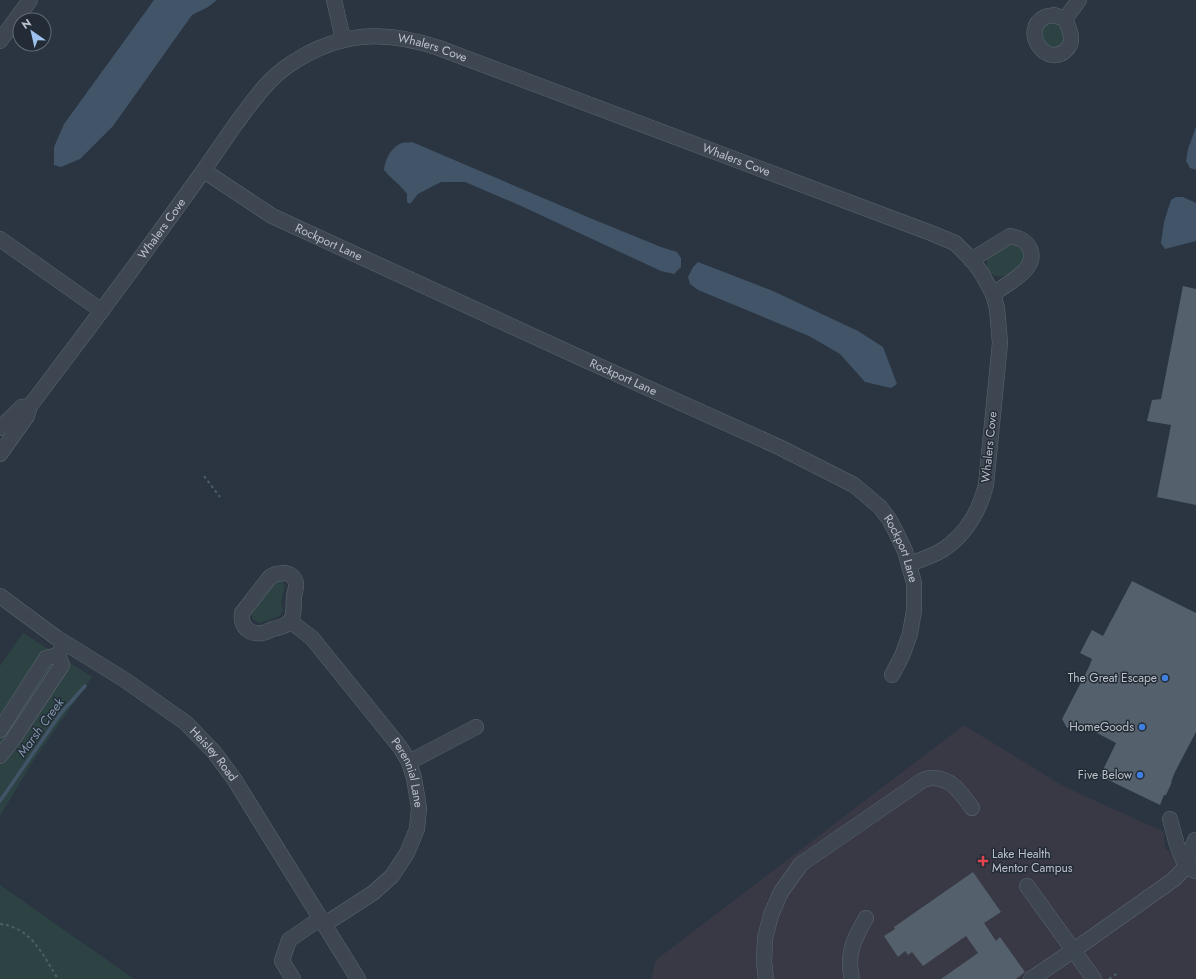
<svg xmlns="http://www.w3.org/2000/svg" width="1196" height="979" viewBox="0 0 1196 979" font-family="Jost,sans-serif">
<rect width="100%" height="100%" fill="#2a3541"/>
<polygon fill="#393946" points="964,725 1063,786 1164,832 1165,848 1196,875 1196,979 651,979 656,960"/>
<g fill="#2d4343">
<path d="M1052,21L1061,23L1066,40C1059,47 1058,48 1048,46L1041,38L1043,27Z"/>
<path d="M1016,242L1022,244L1026,261C1013,271 1004,284 987,271V259L991,253Z"/>
<polygon points="274,581 281,581 285,585 281,603 283,610 280,615 278,617 259,623 253,619 251,612"/>
<polygon points="23,633 92,677 33,761 0,816 0,666"/>
<polygon points="0,885 134,979 0,979"/>
</g>
<g fill="#425468">
<polygon points="154,0 217,0 208,7 192,15 113,126 80,159 61,167 54,165 54,147 64,124"/>
<polygon points="1196,127 1196,170 1190,168 1186,161 1188,149"/>
<path d="M412,142L590,218L661,247L677,252L681,258V267L674,274L661,271L519,205L465,182H441L418,194L410,204L407,202V194C401,185 391,179 384,170C385,159 391,147 402,143C405,142 409,143 412,142Z"/>
<polygon points="1176,197 1183,197 1196,203 1196,241 1165,249 1161,243 1164,222 1171,200"/>
<polygon points="698,262 773,291 858,331 883,347 897,384 891,388 865,382 840,354 809,336 698,290 690,284 688,277 693,267"/>
</g>
<g fill="none" stroke-linecap="round" stroke-linejoin="round">
<polyline stroke="#425468" stroke-width="3.5" points="0,801 61,713 85,686"/>
</g>
<g fill="#54606b">
<polygon points="1183,286 1196,289 1196,505 1157,497 1171,425 1147,421 1152,400 1161,399"/>
<polygon points="1132,581 1196,613 1196,732 1175,772 1171,782 1172,782 1166,795 1164,795 1160,805 1100,776 1116,743 1078,723 1067,728 1062,719 1088,669 1092,659 1080,653 1092,630 1103,636"/>
<polygon points="973,872 1001,912 984,923 996,941 1000,937 1025,972 1016,979 941,979 978,953 966,936 923,966 912,952 908,955 905,951 898,957 884,936 895,929 894,927"/>
</g>
<g fill="none" stroke-linecap="round" stroke-linejoin="round">
<defs>
<g id="minor">
<polyline points="334,0 343,39"/>
<path d="M1054,15L1065,19C1069,29 1076,41 1066,50C1047,69 1019,30 1045,17C1047,16 1051,16 1054,15Z"/>
<polyline points="1065,19 1079,0"/>
<polyline points="0,41 30,0"/>
<path id="s1" d="M204,171L272,216L581,358L779,447L854,485L880,507L889,519L895,530L905,551L914,583V610L910,634L902,656L892,675"/>
<polyline points="0,239 102,311"/>
<path d="M971,260L1010,236C1019,238 1026,240 1030,249C1039,269 1006,284 993,294"/>
<polyline points="0,428 22,407 30,406"/>
<path id="s2" d="M0,454L27,416L30,406C88,330 144,254 199,177C211,160 223,142 235,125C252,102 268,78 292,63C341,31 385,30 439,48L931,233L955,243L973,261L982,274L993,294L997,308L1000,343L986,485C979,512 967,533 944,549C933,556 921,560 909,564"/>
<path d="M285,573C290,574 295,577 296,583C297,588 294,593 294,598C293,606 295,615 290,622C285,627 279,627 273,629C269,630 266,633 262,633C249,635 240,626 242,613L270,577L276,574Z"/>
<path id="s3" d="M0,596L57,638L125,680L186,723L214,752L234,779L358,979"/>
<path id="s4" d="M290,621L312,638L400,747L409,762L414,778L419,808L417,829L407,853L392,876L373,893L325,924"/>
<polyline points="0,730 46,658 58,655 63,646"/>
<polyline points="0,756 12,741 62,665 58,655"/>
<polyline points="409,762 476,727"/>
<polyline points="1170,819 1177,845 1186,867 1196,871"/>
<polyline points="1027,886 1094,979"/>
<polyline points="293,979 282,961 289,940 321,918"/>
<path d="M766,979L764,962L765,938L771,915L781,892L801,864L923,780C926,779 929,778 932,778C951,777 962,794 972,808"/>
<path d="M852,979C846,954 854,939 866,918"/>
<polyline points="1031,979 1074,950 1173,880 1186,867 1195,840"/>
</g>
</defs>
<use href="#minor" stroke="#5c656e" stroke-width="16"/>
<g stroke="#4c6061" stroke-width="2" stroke-dasharray="3 3" stroke-linecap="butt">
<polyline points="204,476 220,497"/>
<path d="M0,924C32,928 42,954 58,979"/>
<polyline points="1109,979 1118,973"/>
</g>
<use href="#minor" stroke="#3e4751" stroke-width="15"/>
</g>
<g fill="#3f7fe0" stroke="#232c36" stroke-width="1.5">
<circle cx="1165" cy="678" r="4"/>
<circle cx="1142" cy="727" r="4"/>
<circle cx="1140" cy="775" r="4"/>
</g>
<path fill="#e0444e" stroke="#232c36" stroke-width="1.5" d="M981 855h4v4h4v4h-4v4h-4v-4h-4v-4h4z"/>
<g text-anchor="middle" stroke-width="3" stroke-linejoin="round" paint-order="stroke">
<g font-size="12" fill="#bbc2cb" stroke="#232c36">
<text dy="4" stroke="none"><textPath href="#s2" startOffset="637">Whalers Cove</textPath></text>
<text dy="4" stroke="none"><textPath href="#s2" startOffset="961">Whalers Cove</textPath></text>
<text dy="4" stroke="none"><textPath href="#s2" startOffset="278">Whalers Cove</textPath></text>
<text dy="4" stroke="none"><textPath href="#s1" startOffset="144">Rockport Lane</textPath></text>
<text dy="4" stroke="none"><textPath href="#s1" startOffset="468">Rockport Lane</textPath></text>
<text transform="translate(989 447) rotate(-84)" y="4">Whalers Cove</text>
<text dy="4" stroke="none"><textPath href="#s1" startOffset="804">Rockport Lane</textPath></text>
<text dy="4" stroke="none"><textPath href="#s3" startOffset="267">Heisley Road</textPath></text>
<text dy="4" stroke="none"><textPath href="#s4" startOffset="195">Perennial Lane</textPath></text>
</g>
<g font-size="12" fill="#bbc2cb" stroke="#232c36" text-anchor="end">
<text x="1157" y="682">The Great Escape</text>
<text x="1134" y="731">HomeGoods</text>
<text x="1132" y="779">Five Below</text>
<text x="992" y="858" text-anchor="start">Lake Health<tspan x="992" dy="14">Mentor Campus</tspan></text>
</g>
<g font-size="13" font-style="italic" fill="#7f95aa" stroke="#232c36">
<text transform="translate(40 727) rotate(-54)" y="5">Marsh Creek</text>
</g>
</g>
<g transform="translate(32 32) rotate(326)"><circle r="19" fill="#232c36" stroke="#606872"/>
<path d="M0-3L7 15L0 10L-7 15Z" fill="#9dc2ee"/>
<text y="-6" font-size="11" font-weight="bold" text-anchor="middle" fill="#bbc2cb">N</text>
</g>
</svg>
